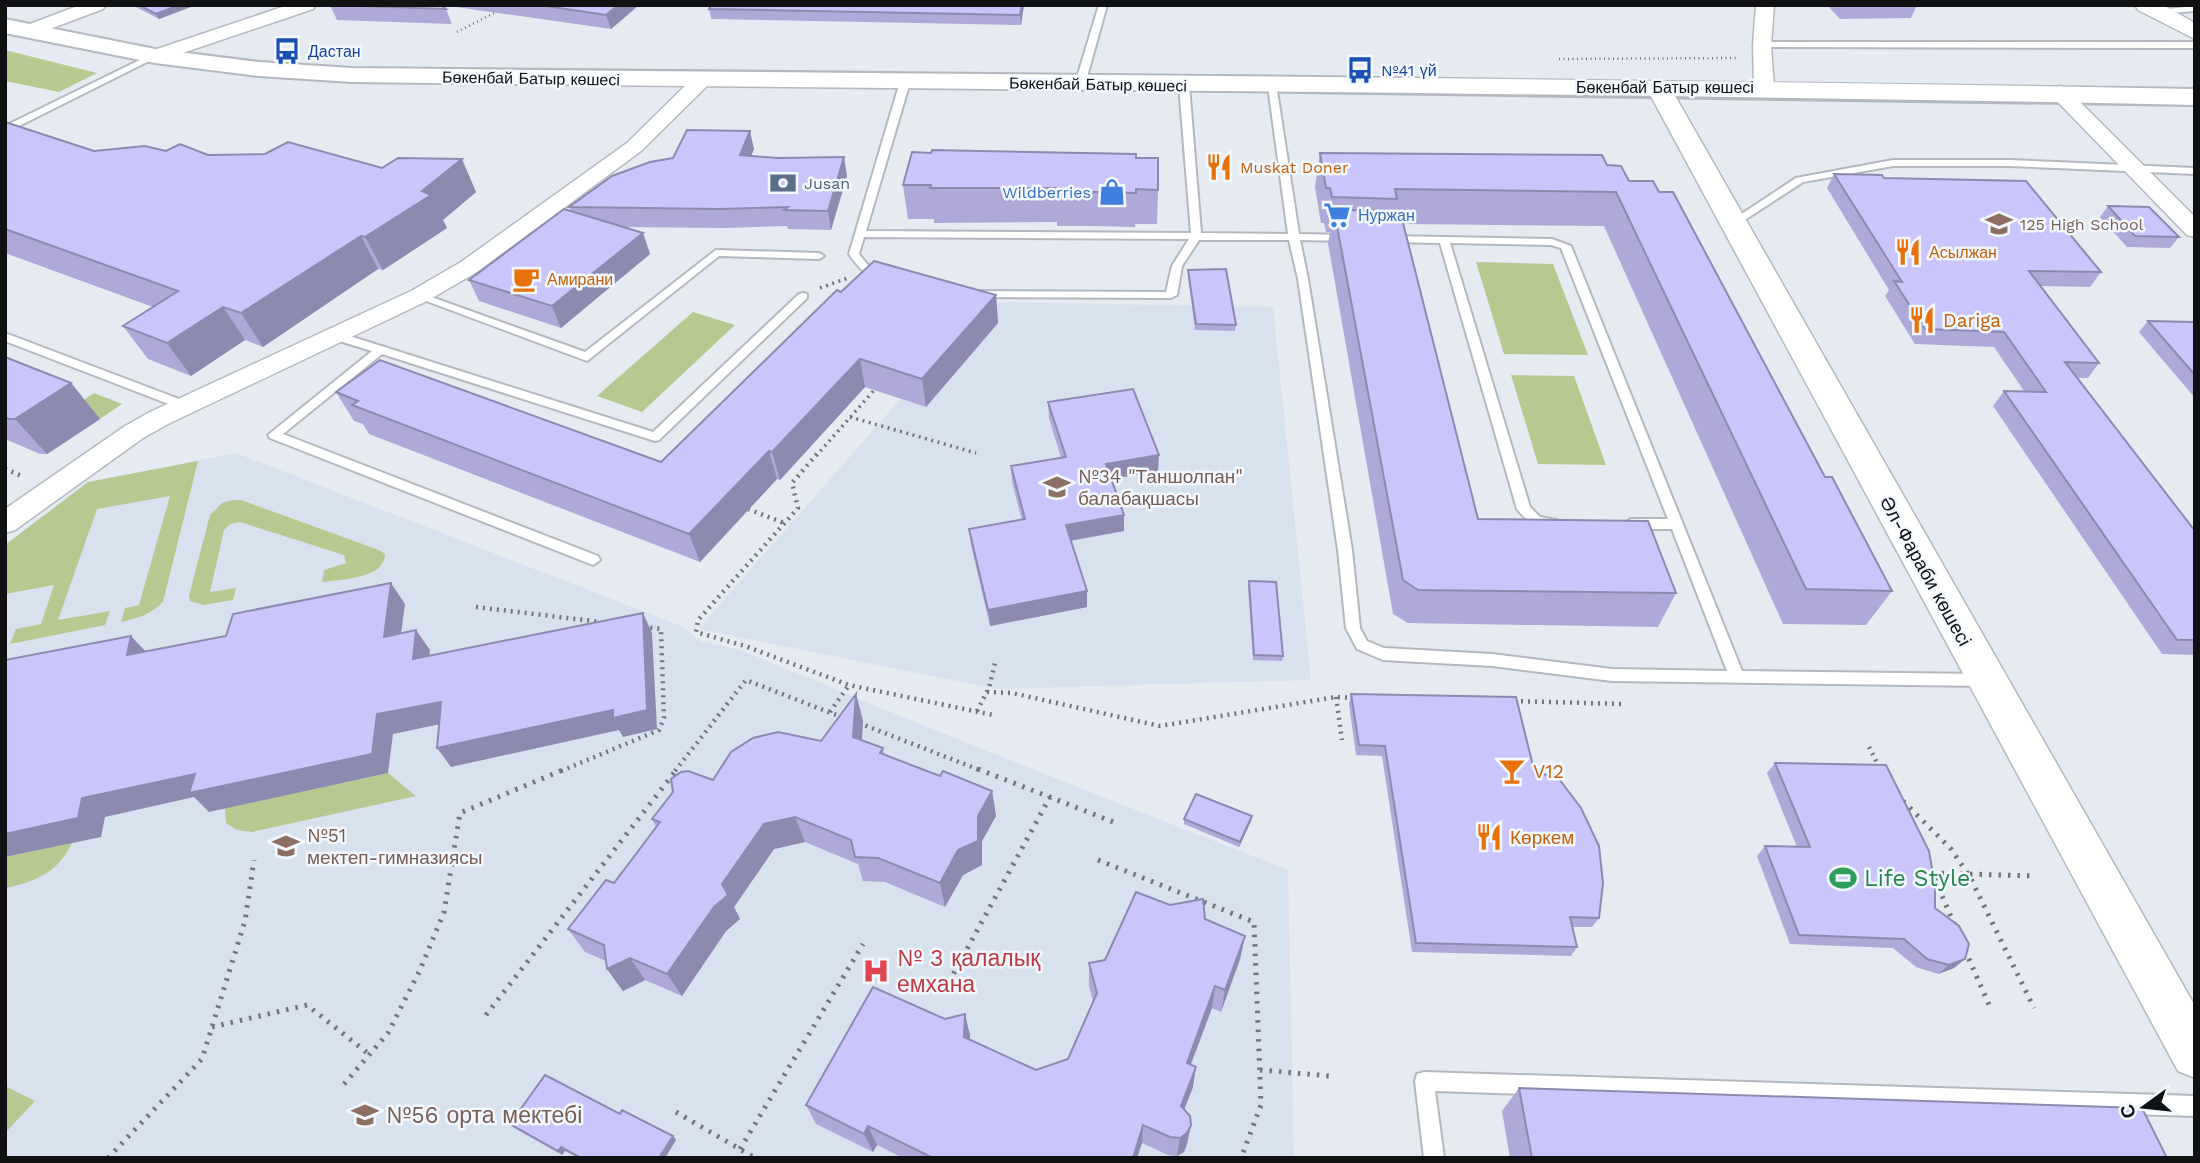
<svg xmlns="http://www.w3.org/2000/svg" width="2200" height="1163" viewBox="0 0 2200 1163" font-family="'Work Sans',sans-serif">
<rect width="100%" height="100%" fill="#e5ebf1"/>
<g fill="#d8e2ef">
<polygon points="986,302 1273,307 1311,680 997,689 698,629"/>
<polygon points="236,453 684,627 699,641 740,650 964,742 1288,870 1294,1158 5,1158 5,545 88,482"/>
</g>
<g fill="#b6c990">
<polygon points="5,50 97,73 59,92 5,81"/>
<polygon points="1476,262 1553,264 1588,355 1504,354"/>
<polygon points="693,312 735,325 642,412 597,396"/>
<polygon points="1511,375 1574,376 1606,465 1538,464"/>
<polygon points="94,393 122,404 100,419 72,408"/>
<path d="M198,461L163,602C150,615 138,618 121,622L125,608L139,605L170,496L97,509L58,620L110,611L105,625L10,644L16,629L41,624L54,585L5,594V545L88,482Z"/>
<path d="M232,500H241L379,550L385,554C385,579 342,579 322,582L324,570L346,563L344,555L240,522L230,524L224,530L210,592L236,588L233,600L203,605L190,601L189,596L210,515L222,503Z"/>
<polygon points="388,773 416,796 252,832 237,830 226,823 225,808"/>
<path d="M72,843C58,872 36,882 5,888V857Z"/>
<polygon points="5,1086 35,1101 5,1133"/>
</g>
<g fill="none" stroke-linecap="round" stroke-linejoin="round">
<defs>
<g id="service">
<polygon points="1099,5 1107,5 1085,84 1077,86 1075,84"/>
<polygon points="2195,6 2195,11 2158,14 2154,12 2158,10"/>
<polygon points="1762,42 2195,42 2195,48 1759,47 1759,43"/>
<polygon points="152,54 159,56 5,133 5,126"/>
<path d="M905,79L910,82L866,231L1191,233L1179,85L1184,82L1189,85L1201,233L1288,234L1268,86L1276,84L1299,234L1346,235L1351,238L1346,241L1300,240L1308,279L1352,550L1360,628L1367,641L1384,648L1492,654L1612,669L1727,671L1672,529H1631L1624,524L1631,519H1668L1561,248L1551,245L1450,243L1530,507L1540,517L1557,520L1559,523L1557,526C1539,530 1528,523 1517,509L1440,243L1388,242L1383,239L1388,236L1552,239L1571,246L1742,671L1986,674L1991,676L1993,680L1991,684L1986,686L1612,681L1492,666L1383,660L1357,649L1346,628L1338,550L1298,279L1289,240H1199L1182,266L1177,295L1171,298L975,297L969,294L975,291L1166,292L1172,266L1189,239L864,237L859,254L867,264L885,278L880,281C866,276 857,266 849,254L900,82Z"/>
<polygon points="1893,160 2009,160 2195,168 2195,174 2009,166 1893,166 1803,182 1737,225 1729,225 1728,223 1796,178"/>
<polygon points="716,250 819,253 824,256 819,259 719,256 587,361 413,296 419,293 423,294 585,352"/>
<polygon points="803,293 807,294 807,298 659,440 655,441 382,354 283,434 598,556 600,560 593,565 270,438 268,435 372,351 333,339 333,333 337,332 653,432 799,294"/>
<polygon points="5,333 187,402 189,405 187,408 179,408 5,341"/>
<polygon points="1424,1072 2195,1096 2195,1116 1435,1091 1444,1158 1424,1158 1415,1081 1417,1074"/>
</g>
<g id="minor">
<polygon points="80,5 106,5 103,9 34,35 22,35 19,31 22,27"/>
<polygon points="288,5 316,5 313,9 162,60 148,60 146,56 148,52"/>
<polygon points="1756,5 1774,5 1771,45 1774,88 1764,94 1754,88 1753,45"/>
<polygon points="702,74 709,76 712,80 709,84 641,151 477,272 427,301 168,424 143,438 15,530 5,533 5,509 125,426 150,412 411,291 461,262 627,143 695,76"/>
<polygon points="2059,86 2066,88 2195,217 2195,237 2187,235 2052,96 2049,92"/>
</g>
<g id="tertiary">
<polygon points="2135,5 2163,5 2195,23 2195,39 2138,10"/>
<polygon points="1658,80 1666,82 1670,87 2195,1006 2195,1078 2178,1071 1646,87 1650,82"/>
</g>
<path id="secondary" d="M5,19L155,49L259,62L352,68C966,75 1581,77 2195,89V105C1581,92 966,90 352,82L259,76L155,63L5,33Z"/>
</defs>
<use href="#service" stroke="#b4b9bf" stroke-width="4"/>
<use href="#minor" stroke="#b4b9bf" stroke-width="3"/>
<use href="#tertiary" stroke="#b4b9bf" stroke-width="3"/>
<use href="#secondary" stroke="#b4b9bf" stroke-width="4"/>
<g stroke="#72767a" stroke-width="2.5" stroke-dasharray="1 3.5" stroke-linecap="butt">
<polyline points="457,32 510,5"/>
<polyline points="1559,59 1739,58"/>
</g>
<g stroke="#72767a" stroke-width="3.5" stroke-dasharray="2 4.5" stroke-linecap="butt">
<polyline points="820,288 848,278"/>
<polyline points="850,417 976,453"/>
<polyline points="816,456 877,387"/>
</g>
<g stroke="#72767a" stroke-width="4.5" stroke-dasharray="2 5" stroke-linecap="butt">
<polyline points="817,454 792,483 798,508 698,620 696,632 745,646 849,685 993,715"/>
<polyline points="5,469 22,476"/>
<polyline points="748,509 784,523"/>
<polyline points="476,607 601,622"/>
<polyline points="987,692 1012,693 1160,726 1336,697 1355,698"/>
<polyline points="1336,697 1342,740"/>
<polyline points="1514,701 1621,704"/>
<polyline points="977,711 989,688 996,659"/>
<polyline points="830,712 849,685"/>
<polyline points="859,723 982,771"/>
<polyline points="1869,747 1880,769"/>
<polyline points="561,771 659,730 664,718 661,629 644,627"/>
<polyline points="675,771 746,680 844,718"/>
</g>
<g stroke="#72767a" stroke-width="5" stroke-dasharray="2.5 7" stroke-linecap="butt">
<polyline points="978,769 1116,823"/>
<polyline points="1903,801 1951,849 1970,877 2034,1008"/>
<polyline points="1098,860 1254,922 1261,1105 1241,1158"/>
<polyline points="1931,870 1955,926"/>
<polyline points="1932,873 2036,876"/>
<polyline points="1965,950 1990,1007"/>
<polyline points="949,982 1050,797"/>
<polyline points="486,1015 677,769"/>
<polyline points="212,1027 307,1005 370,1055"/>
<polyline points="1260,1070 1330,1076"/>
<polyline points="344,1084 388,1033 420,970 444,912 460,813 565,769"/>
<polyline points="676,1112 755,1158"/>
<polyline points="740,1149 863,944"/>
<polyline points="108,1158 202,1059 245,921 254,860"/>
</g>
<use href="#service" fill="#fff" fill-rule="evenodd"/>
<use href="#minor" fill="#fff" fill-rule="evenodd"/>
<use href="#tertiary" fill="#fff" fill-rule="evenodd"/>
<use href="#secondary" fill="#fff" fill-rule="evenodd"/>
</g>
<g fill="#aea9d8">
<polygon points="132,5 196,5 159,19"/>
<polygon points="330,5 446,9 452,24 337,20"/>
<polygon points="442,5 639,5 611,29"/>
<polygon points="711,5 1024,5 1021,25 711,19 709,9"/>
<polygon points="1827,5 1917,5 1911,18 1840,19"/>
<polygon points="5,122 94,151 166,151 382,168 476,192 443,220 447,228 383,270 378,269 263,347 245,340 191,376 148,359 123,326 153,307 5,253"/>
<polygon points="754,149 751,156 847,176 831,230 788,229 787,226 724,228 625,227 643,233 650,254 561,328 479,301 469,280 571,211 569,207"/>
<polygon points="1320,153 1607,165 1629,181 1659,192 1892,591 1866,625 1783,624 1604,226 1403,224 1478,519 1676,593 1658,627 1408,623 1393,614 1328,243 1330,232 1326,232 1324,223 1321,223 1315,187"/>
<polygon points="1136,158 1158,190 1157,224 1135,224 1135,227 1096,226 1057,226 1057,222 934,223 934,219 908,219 903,185"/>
<polygon points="1834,174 1884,178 2101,272 2090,287 2040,286 2099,363 2088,378 2077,378 2195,531 2195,655 2162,654 1993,406 2004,391 2024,391 1994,347 1915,344 1885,296 1889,290 1827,188"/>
<polygon points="2108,206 2179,237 2170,248 2127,247 2100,217"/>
<polygon points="1188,270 1236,325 1235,331 1195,330 1188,276"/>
<polygon points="841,292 996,295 998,323 926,407 865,387 780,480 777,479 700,562 369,434 363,424 354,421 336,392 661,462"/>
<polygon points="2148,321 2195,322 2195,398 2139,332"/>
<polygon points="5,357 71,383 100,419 47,454 40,454 5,439"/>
<polygon points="1048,402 1158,471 1111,479 1124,515 1124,531 1071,541 1087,607 990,626 971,545 969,529 1022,520 1012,482 1011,466 1061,458 1049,418"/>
<polygon points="1249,581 1283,656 1282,661 1253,660 1248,587"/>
<polygon points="856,694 863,721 862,740 883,748 884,754 940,776 992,791 996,816 982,841 982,865 963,875 945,907 885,882 863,881 858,864 805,842 774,849 734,907 740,919 726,931 682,996 645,980 623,991 607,969 606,961 585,952 568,929 614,883 656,827 652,819 713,780 821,741"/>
<polygon points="1351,694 1535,774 1599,918 1592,927 1572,927 1577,947 1571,956 1412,952 1382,756 1356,755 1349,704"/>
<polygon points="1775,763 1935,908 1954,968 1938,974 1916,967 1893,948 1790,944 1757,856 1765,846 1797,847 1767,773"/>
<polygon points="1184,819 1251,821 1239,847 1184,824"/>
<polygon points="1205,919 1245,936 1240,959 1221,1012 1212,1008 1190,1065 1193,1087 1184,1110 1191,1125 1187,1144 1184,1152 1177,1156 1168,1155 1142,1143 1137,1158 903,1158 877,1145 873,1152 816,1124 806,1105 970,1035 969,1040 1036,1070 1068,1059 1093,1001 1089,986 1089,963 1105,960"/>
<polygon points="1519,1088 2167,1158 1510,1158 1502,1111"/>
<polygon points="620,1114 673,1136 676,1140 665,1158 578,1158 565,1151 562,1155 514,1128 510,1124"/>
</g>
<g fill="#8d8ab0">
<polygon points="179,5 196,5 159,19 156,14"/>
<polygon points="618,5 639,5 611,29 606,15"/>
<polygon points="1022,5 1024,5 1021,25 1020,15"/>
<polygon points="750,131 754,149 744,173 740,155"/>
<polygon points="844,157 847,176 831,230 828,211"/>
<polygon points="462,159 476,192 443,220 447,228 383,270 365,237"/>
<polygon points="643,233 650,254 561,328 552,306"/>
<polygon points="361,236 378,269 263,347 241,313"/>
<polygon points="996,295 998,323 926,407 922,379"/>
<polygon points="223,307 245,340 191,376 167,343"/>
<polygon points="860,359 865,387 780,480 772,452"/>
<polygon points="71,383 100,419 47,454 15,419"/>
<polygon points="769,451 777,479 700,562 689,534"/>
<polygon points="1159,455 1158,471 1106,480 1106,464"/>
<polygon points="1124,515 1124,531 1067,541 1066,525"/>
<polygon points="391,583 405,604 398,657 384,637"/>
<polygon points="1087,591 1087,607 990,626 988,610"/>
<polygon points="643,613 652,633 657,729 623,737 619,730 451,767 437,748"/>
<polygon points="416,630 430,650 427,679 413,659"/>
<polygon points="131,636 150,656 127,655"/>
<polygon points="856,694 863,721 860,763 853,737"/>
<polygon points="441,702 455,721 393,734 388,773 209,812 194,797 105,817 101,837 5,857 5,834 82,798 377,714"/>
<polygon points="992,791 996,816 982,841 982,865 963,875 945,907 940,883"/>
<polygon points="1252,816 1251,821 1239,847 1240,842"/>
<polygon points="795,817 805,842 774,849 734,907 740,919 726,931 682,996 667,974 714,907 722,884 764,824"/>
<polygon points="1245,936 1240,959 1221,1012 1225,990"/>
<polygon points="630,958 645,980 623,991 607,969"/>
<polygon points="1965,959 1954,968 1938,974 1949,965"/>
<polygon points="1215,986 1212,1008 1184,1083 1187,1063"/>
<polygon points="965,1014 970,1035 968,1058 964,1037"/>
<polygon points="1196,1067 1193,1087 1178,1125 1181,1106"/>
<polygon points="1143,1125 1142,1143 1137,1158 1132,1158"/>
<polygon points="1191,1125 1187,1144 1184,1152 1177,1156 1180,1138"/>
<polygon points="868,1126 877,1145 873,1152 864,1134"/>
<polygon points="673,1136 676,1140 665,1158 659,1158"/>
<polygon points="561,1147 565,1151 562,1155 558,1151"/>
</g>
<g fill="#cac5fb" stroke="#8d8ab0" stroke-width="2">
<polygon points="139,5 179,5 156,14"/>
<polygon points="332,5 441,5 446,9"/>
<polygon points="539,5 618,5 606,15"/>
<polygon points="711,5 1022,5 1020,15 709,9"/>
<polygon points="5,122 94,151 145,146 166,151 180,144 208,155 265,154 288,142 382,168 398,158 462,159 422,191 431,195 365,237 361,236 241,313 223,307 167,343 123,326 178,291 5,229"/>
<polygon points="687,130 750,131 740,155 777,158 844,157 828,211 784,210 788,207 719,209 569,207 612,176 650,162 673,158"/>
<polygon points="932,150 1136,154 1136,158 1158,158 1158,190 1136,189 1136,193 1056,191 1056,188 930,188 931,185 903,185 912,152 931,153"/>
<polygon points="1320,153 1602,155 1607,165 1621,166 1629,181 1653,181 1659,192 1673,192 1825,477 1832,477 1892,591 1806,589 1616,192 1395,189 1397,199 1332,197 1330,188 1326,188"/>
<polygon points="1834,174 1882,175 1884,178 2026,181 2101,272 2029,271 2099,363 2065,362 2195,531 2195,640 2177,640 2004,391 2046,392 2004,332 1925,329 1894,281 1902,282"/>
<polygon points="2108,206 2149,207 2179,237 2135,236"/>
<polygon points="564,209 643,233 552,306 469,280"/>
<polygon points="1334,210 1400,211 1478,519 1648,521 1676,593 1418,590 1403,580"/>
<polygon points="874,261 996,295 922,379 860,359 772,452 769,451 689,534 352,405 358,401 336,392 380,360 661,462 837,290 841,292"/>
<polygon points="1226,269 1236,325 1196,324 1188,270"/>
<polygon points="2148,321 2195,322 2195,375"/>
<polygon points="5,357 71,383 15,419 9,419 5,417"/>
<polygon points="1133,389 1159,455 1106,464 1124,515 1066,525 1087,591 988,610 969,529 1025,519 1011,466 1066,457 1048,402"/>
<polygon points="1249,581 1276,582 1283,656 1254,655"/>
<polygon points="391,583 384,637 416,630 413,659 643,613 647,710 613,718 613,710 437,748 441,702 377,714 372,754 189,793 195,774 82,798 78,818 5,834 5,660 131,636 127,655 226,636 233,614"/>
<polygon points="856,694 853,737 883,748 880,753 940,776 943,771 992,791 978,816 978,841 958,850 940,883 878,858 855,857 851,840 795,817 764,824 722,884 728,895 714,907 667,974 630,958 607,969 604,945 568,929 606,880 614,883 660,822 652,819 673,792 671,779 681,772 688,771 713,780 731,752 753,738 778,732 821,741"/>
<polygon points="1351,694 1516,697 1535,774 1556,775 1581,808 1599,846 1603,883 1599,918 1570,917 1577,947 1416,943 1385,746 1359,745"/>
<polygon points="1775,763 1886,765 1929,851 1935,885 1935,908 1959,926 1969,944 1965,959 1949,965 1927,959 1904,939 1799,935 1765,846 1810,847"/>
<polygon points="1196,794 1252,816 1240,842 1184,819"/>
<polygon points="1136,892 1170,905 1203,899 1205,919 1245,936 1225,990 1215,986 1187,1063 1196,1067 1181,1106 1190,1116 1191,1125 1187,1133 1180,1138 1170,1137 1143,1125 1134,1155 1132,1158 933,1158 868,1126 864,1134 806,1105 873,987 945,1019 965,1014 964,1037 1036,1070 1068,1059 1097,993 1089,963 1105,960"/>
<polygon points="545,1075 620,1114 622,1110 673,1136 659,1158 581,1158 561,1147 558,1151 510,1124"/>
<polygon points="1519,1088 2142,1108 2167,1158 1532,1158"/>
</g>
<defs>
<symbol id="bus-bare" viewBox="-9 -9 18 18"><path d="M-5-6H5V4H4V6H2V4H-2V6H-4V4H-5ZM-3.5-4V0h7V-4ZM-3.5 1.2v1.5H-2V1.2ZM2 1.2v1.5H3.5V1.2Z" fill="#1a4fb4" stroke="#f3f8ff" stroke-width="2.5" paint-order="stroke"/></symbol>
<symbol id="restaurant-bare" viewBox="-9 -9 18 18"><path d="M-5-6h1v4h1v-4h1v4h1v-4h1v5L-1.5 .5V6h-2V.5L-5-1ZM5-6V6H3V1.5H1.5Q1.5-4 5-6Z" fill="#e8710a" stroke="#f3f8ff" stroke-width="2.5" paint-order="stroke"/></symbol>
<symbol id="bank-bare" viewBox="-9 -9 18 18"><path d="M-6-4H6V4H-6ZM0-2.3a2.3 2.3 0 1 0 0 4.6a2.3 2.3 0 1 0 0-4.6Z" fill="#5c6f8a" stroke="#f3f8ff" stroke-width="2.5" paint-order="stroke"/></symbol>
<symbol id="shop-bare" viewBox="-9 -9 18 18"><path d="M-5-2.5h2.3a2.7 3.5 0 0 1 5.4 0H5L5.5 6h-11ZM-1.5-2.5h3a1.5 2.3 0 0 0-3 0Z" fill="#3f7fe0" stroke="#f3f8ff" stroke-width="2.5" paint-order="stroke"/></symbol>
<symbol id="supermarket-bare" viewBox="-9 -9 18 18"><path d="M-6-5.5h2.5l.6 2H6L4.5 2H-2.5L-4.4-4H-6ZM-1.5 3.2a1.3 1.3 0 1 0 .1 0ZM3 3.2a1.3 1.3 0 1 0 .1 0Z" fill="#3f7fe0" stroke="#f3f8ff" stroke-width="2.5" paint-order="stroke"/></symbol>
<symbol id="school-bare" viewBox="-9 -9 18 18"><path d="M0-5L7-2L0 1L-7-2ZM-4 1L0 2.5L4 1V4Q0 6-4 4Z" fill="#8d6e63" stroke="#f3f8ff" stroke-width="2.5" paint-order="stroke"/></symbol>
<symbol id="cafe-bare" viewBox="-9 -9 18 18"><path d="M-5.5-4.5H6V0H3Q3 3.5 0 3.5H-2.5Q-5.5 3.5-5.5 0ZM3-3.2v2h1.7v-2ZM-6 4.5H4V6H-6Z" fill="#e8710a" stroke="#f3f8ff" stroke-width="2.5" paint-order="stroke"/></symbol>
<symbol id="bar-bare" viewBox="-9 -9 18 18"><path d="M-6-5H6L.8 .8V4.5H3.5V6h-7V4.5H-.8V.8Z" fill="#e8710a" stroke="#f3f8ff" stroke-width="2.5" paint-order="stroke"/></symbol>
<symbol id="stadium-bare" viewBox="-9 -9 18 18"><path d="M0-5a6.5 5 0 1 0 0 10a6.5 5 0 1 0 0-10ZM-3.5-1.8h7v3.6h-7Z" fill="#2e9e5b" stroke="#f3f8ff" stroke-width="2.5" paint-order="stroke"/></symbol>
<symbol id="hospital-bare" viewBox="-9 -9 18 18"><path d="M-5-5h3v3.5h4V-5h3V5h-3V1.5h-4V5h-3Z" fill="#e0444e" stroke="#f3f8ff" stroke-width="2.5" paint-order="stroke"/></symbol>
</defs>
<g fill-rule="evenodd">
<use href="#bus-bare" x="268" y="32" width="38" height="38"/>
<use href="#bus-bare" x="1341" y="51" width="38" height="38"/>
<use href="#restaurant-bare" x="1200" y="148" width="38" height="38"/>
<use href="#bank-bare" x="764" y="164" width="38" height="38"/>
<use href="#shop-bare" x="1093" y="173" width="38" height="38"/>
<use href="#supermarket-bare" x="1318" y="196" width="38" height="38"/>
<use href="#school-bare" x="1980" y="205" width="38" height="38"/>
<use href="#restaurant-bare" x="1889" y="233" width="38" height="38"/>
<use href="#cafe-bare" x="507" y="260" width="38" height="38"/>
<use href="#restaurant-bare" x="1903" y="301" width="38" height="38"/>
<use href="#school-bare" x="1038" y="468" width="38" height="38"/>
<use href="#bar-bare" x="1493" y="752" width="38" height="38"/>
<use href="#restaurant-bare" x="1470" y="818" width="38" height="38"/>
<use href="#school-bare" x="267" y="827" width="38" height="38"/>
<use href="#stadium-bare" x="1824" y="859" width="38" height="38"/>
<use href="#hospital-bare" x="857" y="952" width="38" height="38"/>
<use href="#school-bare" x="346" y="1096" width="38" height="38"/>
</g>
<g text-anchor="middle" stroke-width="5" stroke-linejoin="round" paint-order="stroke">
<g font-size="16" fill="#164399" stroke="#f3f8ff" text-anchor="start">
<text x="308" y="57">Дастан</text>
<text x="1381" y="76">№41 үй</text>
</g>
<g font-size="16" fill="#0f1113" stroke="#f3f8ff">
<text transform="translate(531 78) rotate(1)" y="6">Бөкенбай Батыр көшесі</text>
<text transform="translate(1098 84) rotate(1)" y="6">Бөкенбай Батыр көшесі</text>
<text x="1665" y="93">Бөкенбай Батыр көшесі</text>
</g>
<g font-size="16" fill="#c56008" stroke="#f3f8ff" text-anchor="start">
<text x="1240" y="173">Muskat Doner</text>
<text x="1929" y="258">Асылжан</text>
<text x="547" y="285">Амирани</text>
</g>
<g font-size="16" fill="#4e5e75" stroke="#f3f8ff" text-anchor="start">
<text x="804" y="189">Jusan</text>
</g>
<g font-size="16" fill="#366cbe" stroke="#f3f8ff" text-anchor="end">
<text x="1091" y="198">Wildberries</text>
<text x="1358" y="221" text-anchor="start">Нуржан</text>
</g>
<g font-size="16" fill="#785e54" stroke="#f3f8ff" text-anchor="start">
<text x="2020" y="230">125 High School</text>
</g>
<g font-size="19" fill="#c56008" stroke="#f3f8ff" text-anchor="start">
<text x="1943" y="327">Dariga</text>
<text x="1533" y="778">V12</text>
<text x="1510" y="844">Көркем</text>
</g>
<g font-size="19" fill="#785e54" stroke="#f3f8ff" text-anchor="start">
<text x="1078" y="483">№34 "Таншолпан"<tspan x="1078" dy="22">балабақшасы</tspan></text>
<text x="307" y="842">№51<tspan x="307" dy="22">мектеп-гимназиясы</tspan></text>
</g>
<g font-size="19" fill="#0f1113" stroke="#f3f8ff">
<text transform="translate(1926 571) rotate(61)" y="7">Әл-Фараби көшесі</text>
</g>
<g font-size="23" fill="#27864d" stroke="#f3f8ff" text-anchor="start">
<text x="1864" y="886">Life Style</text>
</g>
<g font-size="23" fill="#be3a42" stroke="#f3f8ff" text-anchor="start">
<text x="897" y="966">№ 3 қалалық<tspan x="897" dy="26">емхана</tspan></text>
</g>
<g font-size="23" fill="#785e54" stroke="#f3f8ff" text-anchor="start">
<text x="386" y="1123">№56 орта мектебі</text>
</g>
</g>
<rect width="2200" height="1163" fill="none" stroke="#0f1113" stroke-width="14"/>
<g transform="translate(2144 1107) rotate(255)" stroke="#f3f8ff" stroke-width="5" paint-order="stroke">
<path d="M0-5L12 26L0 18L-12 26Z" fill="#0f1113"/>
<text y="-10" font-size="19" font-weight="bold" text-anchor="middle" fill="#0f1113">С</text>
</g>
</svg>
